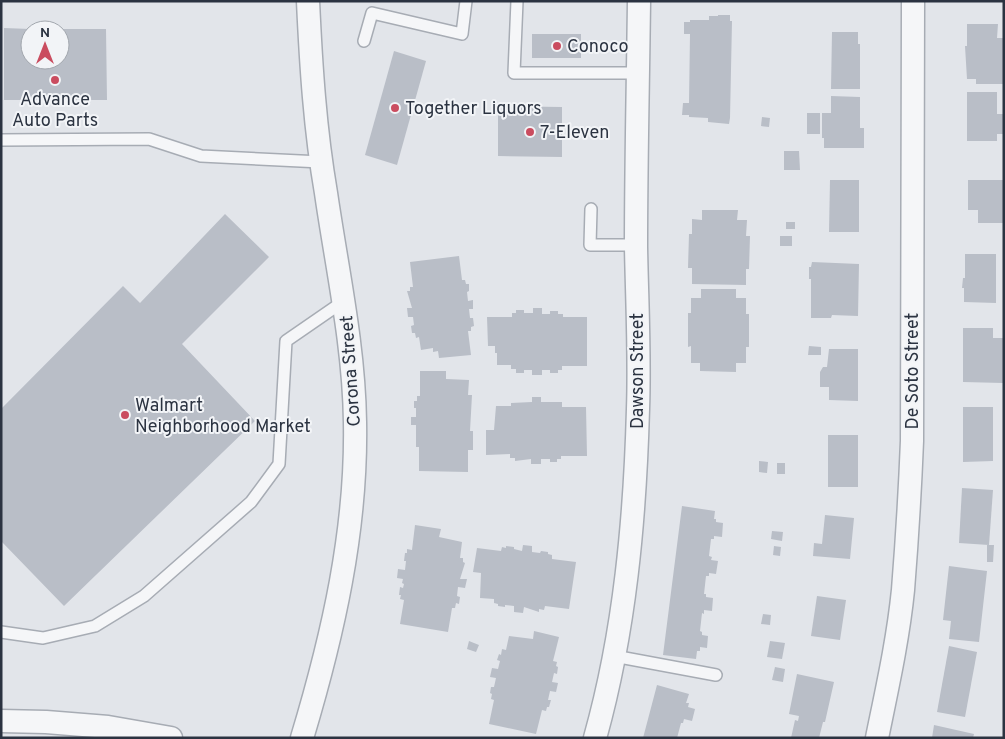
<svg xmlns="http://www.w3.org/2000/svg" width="1005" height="739" viewBox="0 0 1005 739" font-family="Overpass,sans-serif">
<rect width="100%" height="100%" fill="#e2e5ea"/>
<g fill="#b9bec7">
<polygon points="718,15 730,15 730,21 732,21 730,118 729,124 708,122 708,118 689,117 689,115 682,115 683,103 689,103 690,34 684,34 684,22 690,22 690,20 709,20 709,16 718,16"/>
<polygon points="967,24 998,24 997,38 1004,38 1004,84 976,84 976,79 967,79 965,46 967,46"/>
<polygon points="4,28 30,29 30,60 60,60 60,29 106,29 107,100 4,100"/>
<polygon points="832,32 858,32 858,44 860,44 860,89 831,89"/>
<rect x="532" y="34" width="49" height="24"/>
<polygon points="394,51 426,61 397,165 365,155"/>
<polygon points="967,92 997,92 997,114 1004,114 1004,134 997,134 997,141 967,141"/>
<polygon points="831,96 860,97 860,128 864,128 864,148 824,148 824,138 822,138 822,113 831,113"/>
<polygon points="498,106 562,107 562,157 498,156"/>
<rect x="807" y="113" width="13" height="21"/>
<polygon points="762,117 770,118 769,127 761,126"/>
<polygon points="784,151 799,151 800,170 784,170"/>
<polygon points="830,180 859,180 859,232 829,232"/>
<polygon points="968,180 1004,180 1004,223 978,223 978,210 968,210"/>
<polygon points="702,210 738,210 737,220 747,220 746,236 750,236 749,269 746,269 746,285 692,284 692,268 688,268 689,234 692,234 692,219 702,220"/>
<polygon points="225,214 269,257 182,344 255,421 64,606 1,541 1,409 123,286 140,303"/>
<rect x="786" y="222" width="9" height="7"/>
<rect x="780" y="236" width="12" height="10"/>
<polygon points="965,254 996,254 996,303 964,302 964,288 962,288 963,278 965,278"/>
<polygon points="459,256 462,280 465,280 466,284 469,284 469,291 467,292 468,301 473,300 473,309 469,309 470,318 473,318 474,326 471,327 471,331 468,331 471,355 439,358 438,351 433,352 433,348 421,350 419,337 416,338 415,333 412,333 411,326 414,325 413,317 408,317 407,308 412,308 407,291 410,291 410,287 413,287 410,262"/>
<polygon points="812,262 859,264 858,316 832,315 831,318 811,318 811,279 809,279 809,267 811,267"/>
<polygon points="701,289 736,289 736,298 746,298 746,314 749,314 749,347 746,347 746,363 736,363 736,372 700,371 700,363 691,363 691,346 688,347 688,313 691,313 691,298 701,298"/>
<polygon points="533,308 542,308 542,314 550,314 550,311 558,311 558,314 563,314 563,317 587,317 587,366 562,366 562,370 558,370 558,373 550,373 550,370 542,370 542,375 532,375 532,370 524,370 524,373 516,373 516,369 511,369 511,365 497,365 497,353 495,353 495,346 488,346 487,317 512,317 512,313 516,313 516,310 524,310 524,313 533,313"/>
<polygon points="963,328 993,328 993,338 1004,338 1003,383 963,382"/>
<polygon points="809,346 821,347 821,355 808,355"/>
<polygon points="829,349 858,349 858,401 829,400 829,387 820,387 820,372 823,367 827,367"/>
<polygon points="420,371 446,371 446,379 469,380 468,395 472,395 470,431 473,431 473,450 468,450 468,472 419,471 419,447 416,447 416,425 411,425 411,417 416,417 416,408 414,408 414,401 417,401 417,396 420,396"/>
<polygon points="532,397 541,397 541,402 562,402 562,407 586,407 587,456 561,456 561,459 557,459 557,462 550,462 550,459 541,459 541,464 531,464 531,459 515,461 515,458 510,458 510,454 486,455 486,430 494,430 496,406 511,406 511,403 532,402"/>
<polygon points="963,407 993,407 993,461 963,462"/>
<rect x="828" y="435" width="30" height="52"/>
<polygon points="759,461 768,462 767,473 759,472"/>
<rect x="777" y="463" width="8" height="11"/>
<polygon points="962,488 993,490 989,545 959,543"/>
<polygon points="682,506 715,511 714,519 716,519 716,522 723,523 722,537 714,536 714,539 711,539 709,556 712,557 711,560 718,561 716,574 709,573 709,576 706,576 704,594 706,594 706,597 713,598 712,611 704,610 704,614 702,613 700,631 702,632 702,635 708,636 707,648 700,647 700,651 697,651 696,659 663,655"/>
<polygon points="825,515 854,518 850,559 813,556 814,543 822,544"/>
<polygon points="415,525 441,529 439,537 462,542 460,558 463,558 463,562 465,563 460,579 467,579 465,588 458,587 457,596 460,597 459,604 456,603 455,608 452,608 448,632 400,624 404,600 400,599 401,595 399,595 400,587 403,588 404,584 402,583 403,579 397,578 398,569 405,570 406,561 404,561 405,553 407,553 407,549 412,550"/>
<polygon points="772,531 783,532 782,541 771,539"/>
<polygon points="523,545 532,546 532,552 540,553 541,551 548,552 548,554 552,555 552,559 576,562 569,609 545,606 544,610 539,609 539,612 524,607 523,613 514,612 514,606 505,605 505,607 498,606 498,604 494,603 494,599 480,598 481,573 473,572 477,548 501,551 502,547 506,548 506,546 514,547 514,549 522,551"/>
<polygon points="987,545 994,545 993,562 987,562"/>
<polygon points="774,546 781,547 780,556 773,555"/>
<polygon points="949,566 987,571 979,642 949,639 951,621 943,620"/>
<polygon points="817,596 846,600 840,640 811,636"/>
<polygon points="763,614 771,615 770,625 761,624"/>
<polygon points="534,631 559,637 553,661 557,662 556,666 558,667 557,674 554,673 552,682 558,683 556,692 550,691 548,700 551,700 549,707 547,707 546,711 542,710 536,734 489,724 494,700 491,699 492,694 490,693 491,687 494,687 496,678 490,677 492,668 498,669 500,661 497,660 499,654 501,655 502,649 506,650 509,636 533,639"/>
<polygon points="469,641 479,645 476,652 467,649"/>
<polygon points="770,641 785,643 782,659 767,657"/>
<polygon points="949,646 977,652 965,717 937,712"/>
<polygon points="775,667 785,669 783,682 772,680"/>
<polygon points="797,674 834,682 825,722 823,722 819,738 791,738 795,720 798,721 799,716 789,714"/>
<polygon points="657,685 689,694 686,703 689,703 688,707 695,709 692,721 684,719 683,723 681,723 677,738 643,738"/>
<polygon points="934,725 974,734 973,738 932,738"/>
</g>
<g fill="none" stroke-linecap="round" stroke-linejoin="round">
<defs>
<g id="service">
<polyline points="517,1 514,73 638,73"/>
<polyline points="364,41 372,13 462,34 466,1"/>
<polyline points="1,140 149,139 201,156 321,162"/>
<polyline points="591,209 590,245 636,245"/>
<polyline points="1,632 43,638 95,626 144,596 251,502 279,464 286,341 344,301"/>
<polyline points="614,656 716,675"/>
</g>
<g id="minor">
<polyline points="1,721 46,722 108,727 171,738"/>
<path d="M302,738C333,635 357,530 355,422C354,345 337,269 326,193C315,129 311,66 308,1"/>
<path d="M595,738C625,631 635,519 638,409C640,355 637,301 636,247C636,165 638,83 639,1"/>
<path d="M877,738C887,689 898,640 903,590C907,540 910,491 912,441L913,1"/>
</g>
</defs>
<use href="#service" stroke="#a7acb4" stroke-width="14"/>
<use href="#minor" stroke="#a7acb4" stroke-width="25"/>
<use href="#service" stroke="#f5f6f8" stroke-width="11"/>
<use href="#minor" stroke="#f5f6f8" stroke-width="22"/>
</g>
<g fill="#ca4c5f" stroke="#f2f4f7" stroke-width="2">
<circle cx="557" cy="46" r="5"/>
<circle cx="55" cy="80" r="5"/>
<circle cx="395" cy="108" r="5"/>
<circle cx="530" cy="132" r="5"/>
<circle cx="125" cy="415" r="5"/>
</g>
<g text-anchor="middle" stroke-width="4" stroke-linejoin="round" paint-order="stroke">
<g font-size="18" fill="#2b3341" stroke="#f2f4f7" text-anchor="start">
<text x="567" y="52">Conoco</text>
<text x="55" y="105" text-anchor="middle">Advance<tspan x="55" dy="21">Auto Parts</tspan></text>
<text x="405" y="114">Together Liquors</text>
<text x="540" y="138">7-Eleven</text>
<text x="135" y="411">Walmart<tspan x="135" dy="21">Neighborhood Market</tspan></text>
</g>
<g font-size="18" fill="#2b3341" stroke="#f2f4f7">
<text transform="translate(350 371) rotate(-94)" y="6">Corona Street</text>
<text transform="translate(637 371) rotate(-90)" y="6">Dawson Street</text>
<text transform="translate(912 371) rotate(-90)" y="6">De Soto Street</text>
</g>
</g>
<rect width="1005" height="739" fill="none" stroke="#2b3341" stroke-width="5"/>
<g transform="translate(45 45)"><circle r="24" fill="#f2f4f7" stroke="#a2a7ae"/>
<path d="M0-4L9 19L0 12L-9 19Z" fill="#ca4c5f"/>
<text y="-8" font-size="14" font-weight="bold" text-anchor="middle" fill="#2b3341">N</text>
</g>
</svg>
